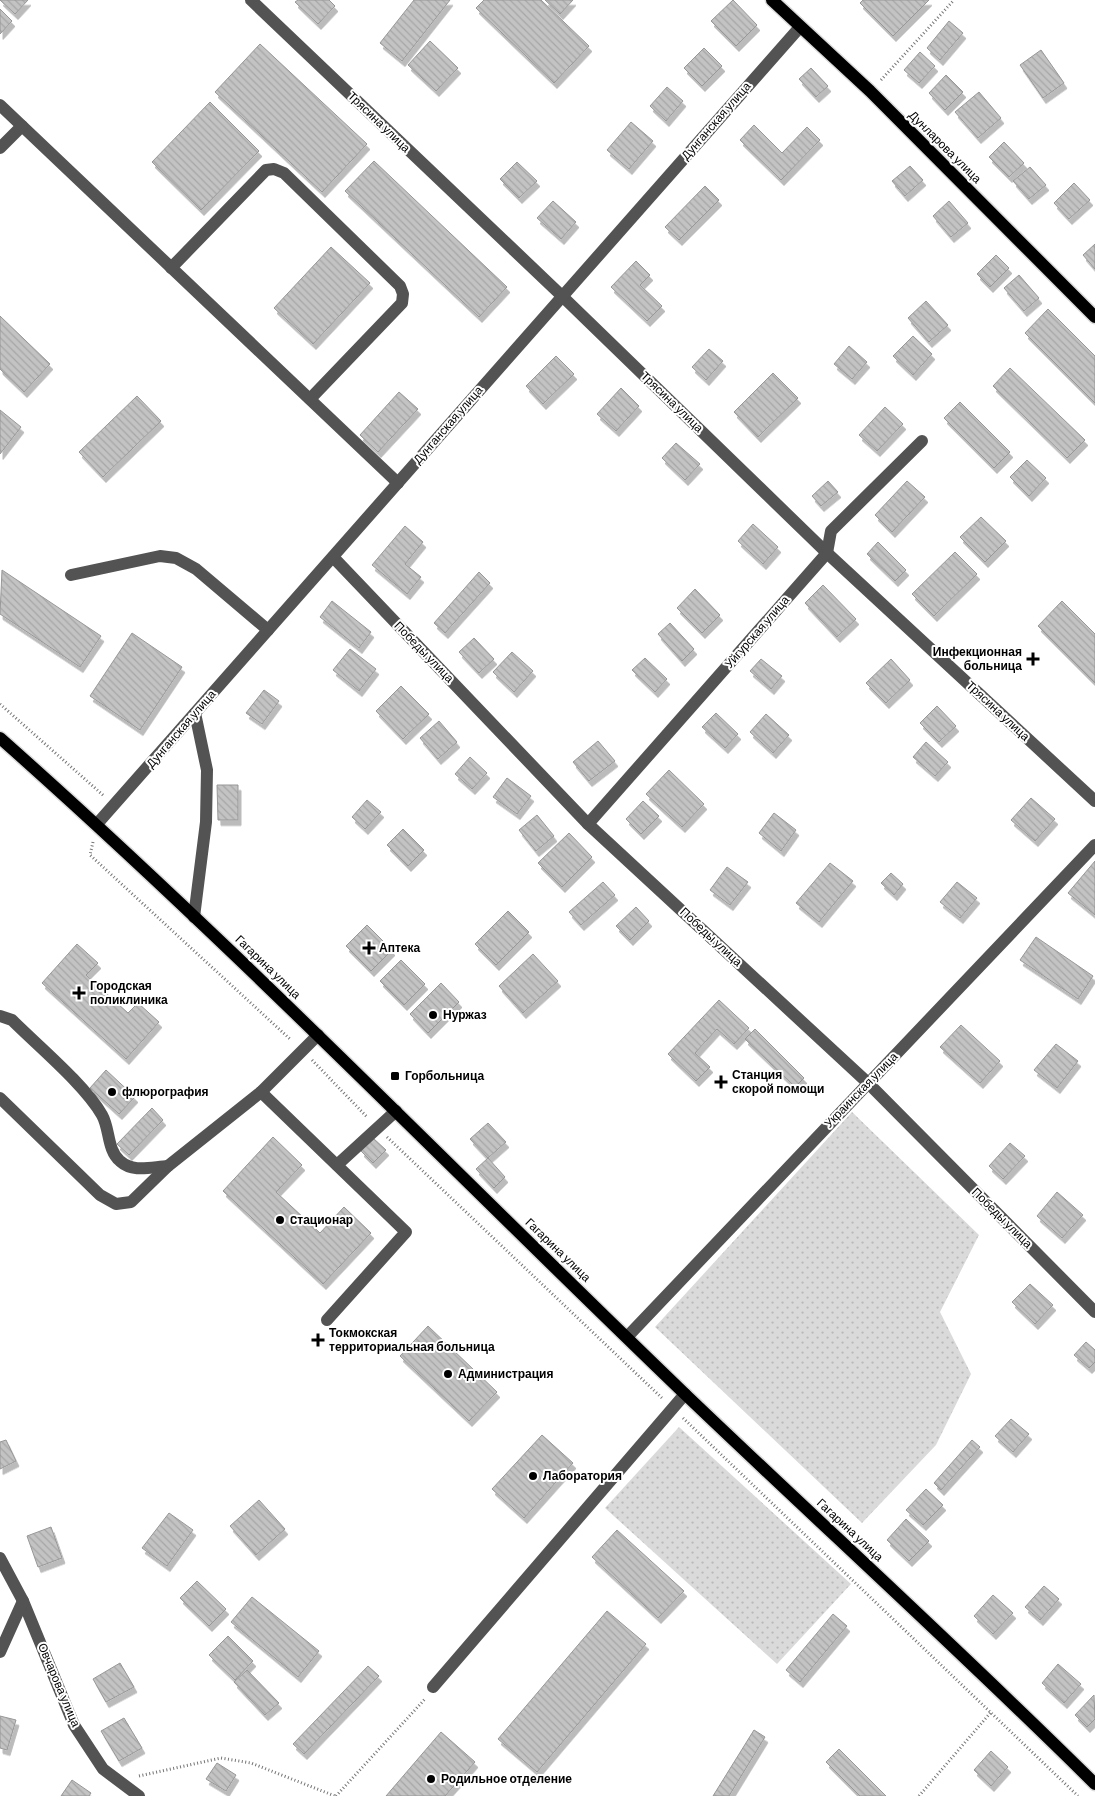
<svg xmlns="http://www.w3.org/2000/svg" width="1095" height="1796" viewBox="0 0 1095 1796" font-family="Barlow,sans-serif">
<defs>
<pattern id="park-dots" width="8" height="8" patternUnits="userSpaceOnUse" patternTransform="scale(1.25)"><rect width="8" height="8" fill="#dadada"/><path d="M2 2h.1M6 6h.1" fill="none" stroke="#b9b9b9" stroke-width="1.8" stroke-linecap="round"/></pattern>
<pattern id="building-back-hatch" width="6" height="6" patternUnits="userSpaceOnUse" patternTransform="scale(1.25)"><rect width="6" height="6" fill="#c3c3c3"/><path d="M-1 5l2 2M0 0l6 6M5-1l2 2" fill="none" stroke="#a6a6a6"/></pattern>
<filter id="shadow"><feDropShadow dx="3" dy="5.5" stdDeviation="0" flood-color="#0004"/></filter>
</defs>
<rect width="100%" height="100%" fill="#fff"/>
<g fill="url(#park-dots)">
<polygon points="852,1112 979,1235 940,1312 971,1374 936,1445 862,1523 655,1327"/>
<polygon points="679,1427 851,1584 777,1664 605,1508"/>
</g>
<g fill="url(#building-back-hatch)" stroke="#979797" filter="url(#shadow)">
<polygon points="0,0 28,0 15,14"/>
<polygon points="298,0 329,0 335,6 318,24 295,2"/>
<polygon points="414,0 450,0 402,61 380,43"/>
<polygon points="484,0 541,0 589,46 554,83 476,8"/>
<polygon points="545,0 573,0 560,14"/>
<polygon points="733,0 757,25 736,46 711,21"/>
<polygon points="863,0 929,0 893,36 860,3"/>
<polygon points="0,9 12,21 0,34"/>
<polygon points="949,21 963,33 940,60 927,48"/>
<polygon points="430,41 458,68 436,91 408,65"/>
<polygon points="260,44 367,144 322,192 215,92"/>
<polygon points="704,48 722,66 702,86 684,68"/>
<polygon points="1041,50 1064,83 1043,98 1020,65"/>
<polygon points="920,52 935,66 919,83 904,70"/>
<polygon points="811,68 828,86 816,97 799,79"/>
<polygon points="946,75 963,92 945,110 929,93"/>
<polygon points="667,87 683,101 666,121 650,106"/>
<polygon points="979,92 1001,118 978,138 955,112"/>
<polygon points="210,102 259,151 201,210 152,162"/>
<polygon points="631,122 653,141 629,169 607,150"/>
<polygon points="754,125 782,153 807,127 820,140 781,180 740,140"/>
<polygon points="1004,142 1024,163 1009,177 989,157"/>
<polygon points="374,161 507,287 479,317 345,191"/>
<polygon points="517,162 537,181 519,198 500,179"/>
<polygon points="910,166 923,180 905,196 892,181"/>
<polygon points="1030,167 1046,185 1029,199 1013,181"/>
<polygon points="1074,183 1090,200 1069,219 1054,203"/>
<polygon points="705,186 719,200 679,240 665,227"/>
<polygon points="553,201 576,222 561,239 537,218"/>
<polygon points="949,201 968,223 951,237 933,216"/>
<polygon points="1095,244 1095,269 1083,255"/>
<polygon points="331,247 370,283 313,344 274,308"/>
<polygon points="996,255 1009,268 990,287 977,274"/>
<polygon points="636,261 650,275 640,285 662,306 647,321 611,287"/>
<polygon points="1019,275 1039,298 1024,311 1004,288"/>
<polygon points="926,301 948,325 929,342 908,318"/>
<polygon points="1048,309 1095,356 1095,403 1025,333"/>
<polygon points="0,316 50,364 24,392 0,369"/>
<polygon points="913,336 932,354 913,375 893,356"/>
<polygon points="849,346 867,362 852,379 834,364"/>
<polygon points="709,349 723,361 706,380 692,367"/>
<polygon points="556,356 574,374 543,404 526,386"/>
<polygon points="1010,368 1085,440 1067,458 993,386"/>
<polygon points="773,373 798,398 758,437 734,412"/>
<polygon points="621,388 639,406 616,431 597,414"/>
<polygon points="399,392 418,409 378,452 360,435"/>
<polygon points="137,396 161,421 103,477 79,452"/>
<polygon points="960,402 1010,452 994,468 944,418"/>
<polygon points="885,407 903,424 877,451 859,435"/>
<polygon points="0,410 21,427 0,454"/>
<polygon points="676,443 700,464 685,480 662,458"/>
<polygon points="1027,460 1046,478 1029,496 1010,477"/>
<polygon points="828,481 838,492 821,506 812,496"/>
<polygon points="907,481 925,497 892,532 875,515"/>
<polygon points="981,517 1006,541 985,562 960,537"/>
<polygon points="753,524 778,547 763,564 738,541"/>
<polygon points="405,526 423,542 405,564 421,577 407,594 372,565"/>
<polygon points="878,542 906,570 895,581 867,554"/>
<polygon points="955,552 977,574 934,616 912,594"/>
<polygon points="2,570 101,636 80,667 0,614"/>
<polygon points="479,572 490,583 445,633 434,623"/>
<polygon points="823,585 856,619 837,637 805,603"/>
<polygon points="695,589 720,615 702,633 677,608"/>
<polygon points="332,601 371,632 359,648 320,617"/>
<polygon points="1062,601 1095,634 1095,683 1038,626"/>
<polygon points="670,623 694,649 682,661 658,634"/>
<polygon points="132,633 182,667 140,730 90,696"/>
<polygon points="474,638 494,659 479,673 459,652"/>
<polygon points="350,649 376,669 359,691 333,670"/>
<polygon points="512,652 533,671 514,692 493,672"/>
<polygon points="645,658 667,679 655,692 632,670"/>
<polygon points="761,659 782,676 771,689 750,671"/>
<polygon points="891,659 910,680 886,703 866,683"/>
<polygon points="401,686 429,714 403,739 376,711"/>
<polygon points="264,690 279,701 262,724 246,713"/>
<polygon points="937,706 956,726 939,742 920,723"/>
<polygon points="716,713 738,734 725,748 702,727"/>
<polygon points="766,714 789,735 773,753 750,732"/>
<polygon points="439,721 457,742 438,759 420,738"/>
<polygon points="598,741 615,761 589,781 573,762"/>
<polygon points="926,742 948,762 935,776 913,757"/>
<polygon points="470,757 487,773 472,789 455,774"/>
<polygon points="669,770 704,804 682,827 646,794"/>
<polygon points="507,778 531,796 517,814 493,797"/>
<polygon points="217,785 238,785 238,820 218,820"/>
<polygon points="1031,798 1055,819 1035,841 1011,820"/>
<polygon points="367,800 381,812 365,829 352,817"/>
<polygon points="643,801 659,816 641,834 626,819"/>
<polygon points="774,813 796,830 781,851 759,833"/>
<polygon points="537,815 554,836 536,851 519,830"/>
<polygon points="403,829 424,850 408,866 387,845"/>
<polygon points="569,833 592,857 562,887 538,863"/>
<polygon points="1095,861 1095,915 1068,893"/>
<polygon points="830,863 853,881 819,922 796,903"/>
<polygon points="727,867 748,882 730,905 710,890"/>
<polygon points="891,873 903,884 894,895 881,883"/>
<polygon points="603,882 615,895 581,925 569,912"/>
<polygon points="957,882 977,898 960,918 940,902"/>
<polygon points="636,907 649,921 630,940 616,926"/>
<polygon points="508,911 529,932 496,965 475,944"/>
<polygon points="367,925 392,950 371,971 346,946"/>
<polygon points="1036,937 1093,976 1078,999 1020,960"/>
<polygon points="77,944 98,963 86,975 128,1013 138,1003 159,1022 126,1059 42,983"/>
<polygon points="533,954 558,981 523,1013 499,986"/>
<polygon points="401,960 425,984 404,1005 380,981"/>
<polygon points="441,983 459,1002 428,1033 410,1014"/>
<polygon points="719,1000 749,1028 734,1044 717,1029 695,1053 710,1067 696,1081 668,1054"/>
<polygon points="961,1025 1000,1061 980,1083 940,1047"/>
<polygon points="755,1029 804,1078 795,1087 745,1039"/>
<polygon points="1056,1044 1078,1061 1057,1088 1034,1070"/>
<polygon points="106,1070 135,1097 119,1114 90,1088"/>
<polygon points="152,1108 163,1120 129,1155 117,1144"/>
<polygon points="488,1123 506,1142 488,1158 470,1139"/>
<polygon points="273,1137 302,1165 276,1192 320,1233 344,1207 371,1233 323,1284 223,1191"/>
<polygon points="373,1138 386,1150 373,1163 361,1151"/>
<polygon points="1010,1143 1025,1156 1003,1179 989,1166"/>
<polygon points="488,1158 505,1177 494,1188 476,1169"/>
<polygon points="1057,1192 1083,1215 1062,1238 1037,1216"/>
<polygon points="1030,1284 1053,1305 1035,1324 1012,1302"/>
<polygon points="428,1326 497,1392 469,1421 400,1356"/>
<polygon points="1086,1342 1095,1350 1095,1362 1089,1368 1074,1355"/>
<polygon points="1011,1419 1029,1434 1013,1452 995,1436"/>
<polygon points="542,1435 573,1463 524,1518 492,1489"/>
<polygon points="6,1440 16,1461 0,1469 0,1442"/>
<polygon points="972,1440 980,1447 941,1490 934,1483"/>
<polygon points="926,1489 943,1505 923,1525 906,1510"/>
<polygon points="259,1500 285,1529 256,1555 230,1526"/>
<polygon points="169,1513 193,1530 167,1566 142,1548"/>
<polygon points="906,1519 929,1541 909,1561 887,1540"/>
<polygon points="51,1527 62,1558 38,1567 27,1536"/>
<polygon points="617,1530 684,1591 658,1618 592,1557"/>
<polygon points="197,1581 226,1609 209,1626 180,1598"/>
<polygon points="1044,1586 1059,1599 1040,1620 1025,1607"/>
<polygon points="993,1595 1013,1613 993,1634 974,1616"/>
<polygon points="252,1597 319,1651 298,1677 231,1622"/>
<polygon points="607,1611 646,1644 537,1772 498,1739"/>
<polygon points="833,1614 847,1626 800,1682 786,1670"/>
<polygon points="228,1636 253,1661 235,1680 209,1655"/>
<polygon points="120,1663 134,1687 106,1702 93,1679"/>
<polygon points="1058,1664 1081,1684 1064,1703 1042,1683"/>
<polygon points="368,1666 379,1676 304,1754 293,1744"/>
<polygon points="247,1670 279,1703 265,1715 234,1682"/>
<polygon points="1094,1695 1095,1719 1087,1727 1075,1715"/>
<polygon points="0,1716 16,1720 7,1750 0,1748"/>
<polygon points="124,1718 142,1748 119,1761 101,1731"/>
<polygon points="754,1730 765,1737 729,1796 713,1796"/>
<polygon points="441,1732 475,1762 445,1796 386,1796"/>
<polygon points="839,1749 886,1796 860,1796 826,1762"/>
<polygon points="991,1751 1008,1767 991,1786 974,1770"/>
<polygon points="217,1763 236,1775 226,1791 206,1779"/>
<polygon points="72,1780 91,1793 89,1796 61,1796"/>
</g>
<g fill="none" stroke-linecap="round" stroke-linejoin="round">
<defs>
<g id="major">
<polyline points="772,0 870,91 1095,317"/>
<path d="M0,738C237,948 458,1176 687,1396C823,1526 962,1652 1095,1784"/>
</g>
</defs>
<use href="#major" stroke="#dbdbdb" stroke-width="15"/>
<g stroke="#757575" stroke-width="3" stroke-dasharray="1 2.5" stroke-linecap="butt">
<polyline points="881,80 954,0"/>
<polyline points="0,704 104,796"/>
<polyline points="93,842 90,855 291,1040"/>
<polyline points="312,1060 367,1117"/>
<polyline points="387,1137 662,1398"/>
<polyline points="683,1418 1078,1796"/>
<polyline points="139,1776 221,1758 251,1763 335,1796"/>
<polyline points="336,1796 425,1699"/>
<polyline points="919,1796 992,1711"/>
</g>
<g stroke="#535353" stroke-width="12">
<polyline points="251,0 562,296 827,553 1095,801"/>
<polyline points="0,105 398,483"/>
<polyline points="0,148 22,126"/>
<polyline points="171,268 266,170 274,169 284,173 400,286 403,294 402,303 310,399"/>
<polyline points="333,557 588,824 868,1083 1095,1312"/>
<polyline points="71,575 160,556 176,558 196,569 268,630"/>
<polyline points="97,824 800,27"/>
<polyline points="588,824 827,553 831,531 922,441"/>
<polyline points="194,917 206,822 207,770 195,713"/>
<path d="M0,1016L12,1020C38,1046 85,1085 102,1115C110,1129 107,1150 120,1161C133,1173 151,1167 168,1166"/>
<polyline points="261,1092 406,1232 327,1320"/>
<polyline points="0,1098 100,1195 116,1204 131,1202 168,1166 261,1092 318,1035"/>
<polyline points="337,1165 396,1111"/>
<polyline points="628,1336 1095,845"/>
<polyline points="0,1558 23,1601 74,1725 103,1769 139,1796"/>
<polyline points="0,1652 23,1601"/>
<polyline points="433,1687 685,1394"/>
</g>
<use href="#major" stroke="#000" stroke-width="12"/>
</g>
<g fill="#000" stroke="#fff" stroke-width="2">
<path d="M1030.5 651.5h5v5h5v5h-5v5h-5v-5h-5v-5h5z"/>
<path d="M366.5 940.5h5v5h5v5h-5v5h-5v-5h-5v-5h5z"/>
<path d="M76.5 985.5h5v5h5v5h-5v5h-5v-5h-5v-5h5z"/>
<circle cx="433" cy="1015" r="5"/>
<rect x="390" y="1071" width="10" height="10" rx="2.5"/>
<path d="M718.5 1074.5h5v5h5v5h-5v5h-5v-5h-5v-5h5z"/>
<circle cx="112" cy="1092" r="5"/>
<circle cx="280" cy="1220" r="5"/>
<path d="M315.5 1332.5h5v5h5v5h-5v5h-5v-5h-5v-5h5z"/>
<circle cx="448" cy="1374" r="5"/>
<circle cx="533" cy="1476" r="5"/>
<circle cx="431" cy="1779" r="5"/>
</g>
<g text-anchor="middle" stroke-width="4" stroke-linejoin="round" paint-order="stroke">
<g font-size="12" fill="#000" stroke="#fff">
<text transform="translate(716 121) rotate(-49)" y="4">Дунганская улица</text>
<text transform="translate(379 122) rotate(44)" y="4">Трясина улица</text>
<text transform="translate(945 147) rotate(45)" y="4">Дунларова улица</text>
<text transform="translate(672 402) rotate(44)" y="4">Трясина улица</text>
<text transform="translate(448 425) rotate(-49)" y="4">Дунганская улица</text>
<text transform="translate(757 632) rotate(-49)" y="4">Уйгурская улица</text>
<text transform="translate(424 652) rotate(46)" y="4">Победы улица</text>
<text transform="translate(998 711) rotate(43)" y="4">Трясина улица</text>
<text transform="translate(181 729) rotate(-49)" y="4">Дунганская улица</text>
<text transform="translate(711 937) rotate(43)" y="4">Победы улица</text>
<text transform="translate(268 967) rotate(44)" y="4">Гагарина улица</text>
<text transform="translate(861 1090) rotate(-46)" y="4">Украинская улица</text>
<text transform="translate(1002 1218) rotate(45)" y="4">Победы улица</text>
<text transform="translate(558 1250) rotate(44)" y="4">Гагарина улица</text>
<text transform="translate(850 1530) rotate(43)" y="4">Гагарина улица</text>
<text transform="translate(59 1685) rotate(67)" y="4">Овчарова улица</text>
</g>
<g font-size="12" font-weight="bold" fill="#000" stroke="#fff" text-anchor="start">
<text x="1022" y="656" text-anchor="end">Инфекционная<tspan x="1022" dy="14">больница</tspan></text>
<text x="379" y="952">Аптека</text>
<text x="90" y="990">Городская<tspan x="90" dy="14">поликлиника</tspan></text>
<text x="443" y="1019">Нуржаз</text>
<text x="732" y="1079">Станция<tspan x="732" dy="14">скорой помощи</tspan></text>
<text x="405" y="1080">Горбольница</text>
<text x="122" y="1096">флюрография</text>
<text x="290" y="1224">Cтационар</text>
<text x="329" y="1337">Токмокская<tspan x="329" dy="14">территориальная больница</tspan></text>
<text x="458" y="1378">Администрация</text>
<text x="543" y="1480">Лаборатория</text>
<text x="441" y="1783">Родильное отделение</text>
</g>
</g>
</svg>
